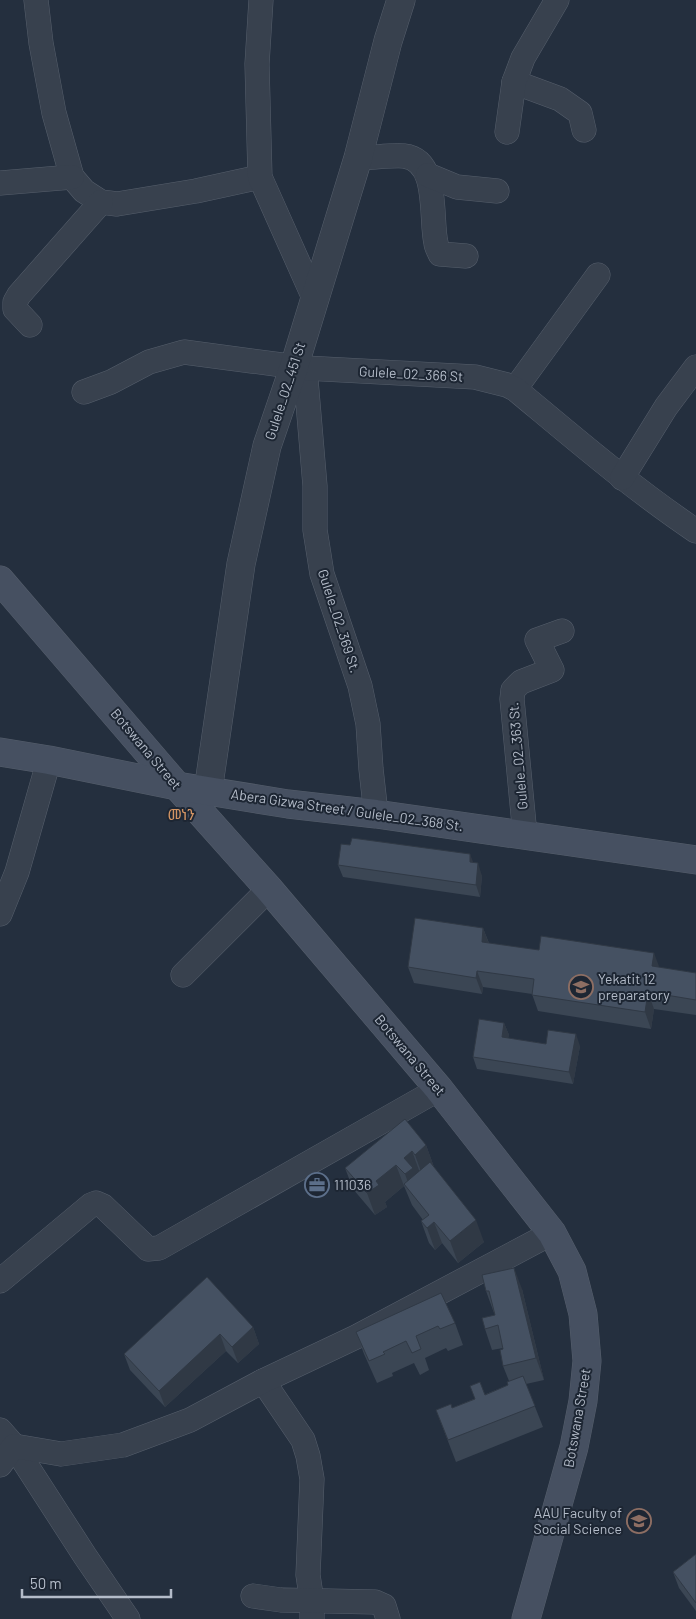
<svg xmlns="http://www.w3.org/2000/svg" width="696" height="1619" viewBox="0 0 696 1619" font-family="Barlow,'Noto Sans Ethiopic',sans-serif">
<rect width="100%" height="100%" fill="#242f3e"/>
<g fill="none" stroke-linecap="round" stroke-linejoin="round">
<defs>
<g id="minor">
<polyline points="36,0 41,43 54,113 72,177 84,191 101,202 117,204 196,191 260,177"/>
<polyline points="261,0 257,64 260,177 314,298"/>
<polyline points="514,82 560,99 580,113 584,130"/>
<polyline points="507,132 514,82 523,58 557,0"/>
<path d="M358,158C373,158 389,155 404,156C440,160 430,219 436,243C436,247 439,251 440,254L466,256"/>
<polyline points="428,175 457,187 497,191"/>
<polyline points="0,183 72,177"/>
<polyline points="30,325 15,309 15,302 19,295 101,202"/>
<polyline points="305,368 315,486 315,530 322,574 360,686 368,724 371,769 376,814"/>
<polyline points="515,389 598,275"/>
<path d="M84,392L111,382L149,362L184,352L305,368L475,377L507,385L515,389C574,438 632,488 696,531"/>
<polyline points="622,478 666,407 696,367"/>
<polyline points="525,835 512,699 513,690 521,682 552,670 537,640 562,631"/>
<polyline points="0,914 17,872 49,760"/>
<polyline points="183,975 269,889"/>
<polyline points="0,1281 91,1205 96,1203 103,1206 148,1249 159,1248 439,1089"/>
<polyline points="263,1381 303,1440 308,1456 312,1479 308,1575 312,1602 312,1619"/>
<polyline points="0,1430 14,1446 85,1556 128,1619"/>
<polyline points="0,1465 14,1446 61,1454 123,1445 190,1420 263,1381 356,1337 552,1233"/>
<polyline points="253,1596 281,1600 375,1602 384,1606 388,1619"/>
</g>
<polyline id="tertiary" points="208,791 241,564 267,446 294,367 358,158 388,41 401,0"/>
<g id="secondary">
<polyline points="0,580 177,786 269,889 439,1089 552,1233 572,1271 583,1314 587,1361 583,1401 574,1447 526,1619"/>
<polyline points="0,752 49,760 177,786 288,804 376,814 696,860"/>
</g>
</defs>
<use href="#minor" stroke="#565f6c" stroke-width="25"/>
<use href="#tertiary" stroke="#565f6c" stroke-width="29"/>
<use href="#secondary" stroke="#565f6c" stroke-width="29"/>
<use href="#minor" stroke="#38414e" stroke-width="24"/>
<use href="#tertiary" stroke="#38414e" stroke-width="28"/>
<use href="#secondary" stroke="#465061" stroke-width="28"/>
</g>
<g fill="#3b4654">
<polygon points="473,863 482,876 480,897 343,877 338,865"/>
<polygon points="483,928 489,943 696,973 696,1015 654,1009 651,1029 538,1011 532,994 483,987 482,994 414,983 408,967"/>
<polygon points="504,1023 509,1035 508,1038 546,1044 580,1046 573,1084 477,1069 473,1057"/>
<polygon points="426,1145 434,1167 484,1242 458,1263 442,1243 435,1250 429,1243 421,1221 423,1220 412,1205 404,1186 385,1202 387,1207 375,1215 353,1189 345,1168"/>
<polygon points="522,1289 544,1380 526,1384 543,1427 456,1462 436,1410 452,1408 508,1385 509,1381 503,1366 503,1348 492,1350 485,1329 495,1315 495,1313 494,1313 486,1291"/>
<polygon points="455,1323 463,1345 448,1351 446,1348 425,1358 429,1370 420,1375 414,1363 392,1373 393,1376 377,1383 364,1354 356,1332"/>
<polygon points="253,1327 259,1344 238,1363 226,1351 165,1407 130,1370 124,1354"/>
<polygon points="696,1554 696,1611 679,1588 673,1572"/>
</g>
<g fill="#303945">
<polygon points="470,854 475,867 470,862"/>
<polygon points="478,863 482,876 480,897 476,885"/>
<polygon points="483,928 489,944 482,942"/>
<polygon points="654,953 660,969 652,966"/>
<polygon points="477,971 483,987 482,994 476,978"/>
<polygon points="648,992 654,1009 651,1029 645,1012"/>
<polygon points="504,1023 509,1035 507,1049 502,1037"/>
<polygon points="576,1034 580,1046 573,1084 569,1072"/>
<polygon points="426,1145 434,1167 423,1177 415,1155"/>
<polygon points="412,1151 420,1173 412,1194 405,1174 404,1158"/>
<polygon points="396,1165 404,1186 385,1202 387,1207 375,1215 367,1193 376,1181"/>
<polygon points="476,1220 484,1242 458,1263 450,1241"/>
<polygon points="434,1222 442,1243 435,1250 427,1228"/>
<polygon points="514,1268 522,1289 544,1380 536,1358"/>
<polygon points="253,1327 259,1344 238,1363 232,1347"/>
<polygon points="220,1334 226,1351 165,1407 159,1391"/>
</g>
<g fill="#455162" stroke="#303945">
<polygon points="352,838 470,854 470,862 478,863 476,885 338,865 341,844 350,845"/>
<polygon points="415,918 483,928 482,942 539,950 541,936 654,953 652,966 696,973 696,1000 648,992 645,1012 532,995 534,979 477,971 476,978 408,967"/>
<polygon points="479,1019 504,1023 502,1037 546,1044 548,1030 576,1034 569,1072 473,1057"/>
<polygon points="405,1119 426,1145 415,1155 412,1151 404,1158 413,1168 405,1174 396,1165 376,1181 379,1185 367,1193 345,1168"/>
<polygon points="430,1162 476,1220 450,1241 434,1222 427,1228 421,1221 429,1215 404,1184"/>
<polygon points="514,1268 536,1358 503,1366 500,1350 503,1349 498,1325 485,1329 482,1318 495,1315 489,1291 486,1291 482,1275"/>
<polygon points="207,1277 253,1327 232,1347 220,1334 159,1391 124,1354"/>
<polygon points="441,1293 455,1323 440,1329 438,1326 416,1336 421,1349 412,1353 406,1341 383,1352 385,1354 369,1361 356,1332"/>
<polygon points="523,1376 535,1406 448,1440 436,1410 451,1404 452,1408 475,1399 470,1386 480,1382 485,1395 508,1385 507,1382"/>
<polygon points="696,1554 696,1603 673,1572"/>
</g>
<defs>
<symbol id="school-ring" viewBox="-11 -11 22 22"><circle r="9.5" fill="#1d2633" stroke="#8d6e63" stroke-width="1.5"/><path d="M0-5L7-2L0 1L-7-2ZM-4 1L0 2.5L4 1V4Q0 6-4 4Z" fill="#8d6e63"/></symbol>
<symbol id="office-ring" viewBox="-11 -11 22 22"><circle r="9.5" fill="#1d2633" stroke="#5c6f8a" stroke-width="1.5"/><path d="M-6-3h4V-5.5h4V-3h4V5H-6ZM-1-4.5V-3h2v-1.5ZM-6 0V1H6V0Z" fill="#5c6f8a"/></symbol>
<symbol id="university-ring" viewBox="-11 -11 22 22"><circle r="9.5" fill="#1d2633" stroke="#8d6e63" stroke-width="1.5"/><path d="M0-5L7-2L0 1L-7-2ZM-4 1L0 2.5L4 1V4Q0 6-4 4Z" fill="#8d6e63"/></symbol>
</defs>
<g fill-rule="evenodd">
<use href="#school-ring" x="567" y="973" width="28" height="28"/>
<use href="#office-ring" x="303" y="1171" width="28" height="28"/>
<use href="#university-ring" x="625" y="1507" width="28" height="28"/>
</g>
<g text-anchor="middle" stroke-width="4" stroke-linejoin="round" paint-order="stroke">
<g font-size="14" fill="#b4bcc9" stroke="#1d2633">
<text transform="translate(411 374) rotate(3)" y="5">Gulele_02_366 St</text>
<text transform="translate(285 391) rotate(-72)" y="5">Gulele_02_451 St</text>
<text transform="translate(339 621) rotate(72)" y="5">Gulele_02_369 St.</text>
<text transform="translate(146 749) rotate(50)" y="5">Botswana Street</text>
<text transform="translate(518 756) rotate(-95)" y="5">Gulele_02_363 St.</text>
<text transform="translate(347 810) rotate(8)" y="5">Abera Gizwa Street / Gulele_02_368 St.</text>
<text transform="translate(410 1055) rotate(50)" y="5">Botswana Street</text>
<text transform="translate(577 1418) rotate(-80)" y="5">Botswana Street</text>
</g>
<g font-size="14" fill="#b4bcc9" stroke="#1d2633" text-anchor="start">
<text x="598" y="984">Yekatit 12<tspan x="598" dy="16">preparatory</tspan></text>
<text x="334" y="1190">111036</text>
<text x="622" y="1518" text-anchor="end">AAU Faculty of<tspan x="622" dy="16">Social Science</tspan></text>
</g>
<g font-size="15" fill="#d59563" stroke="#1d2633">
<text x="181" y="820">መነን</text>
</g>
</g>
<path d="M22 1589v8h149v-8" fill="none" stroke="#b4bcc9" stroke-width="2.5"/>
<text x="30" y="1589" font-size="15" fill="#b4bcc9" stroke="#1d2633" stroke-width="4" paint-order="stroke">50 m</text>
</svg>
